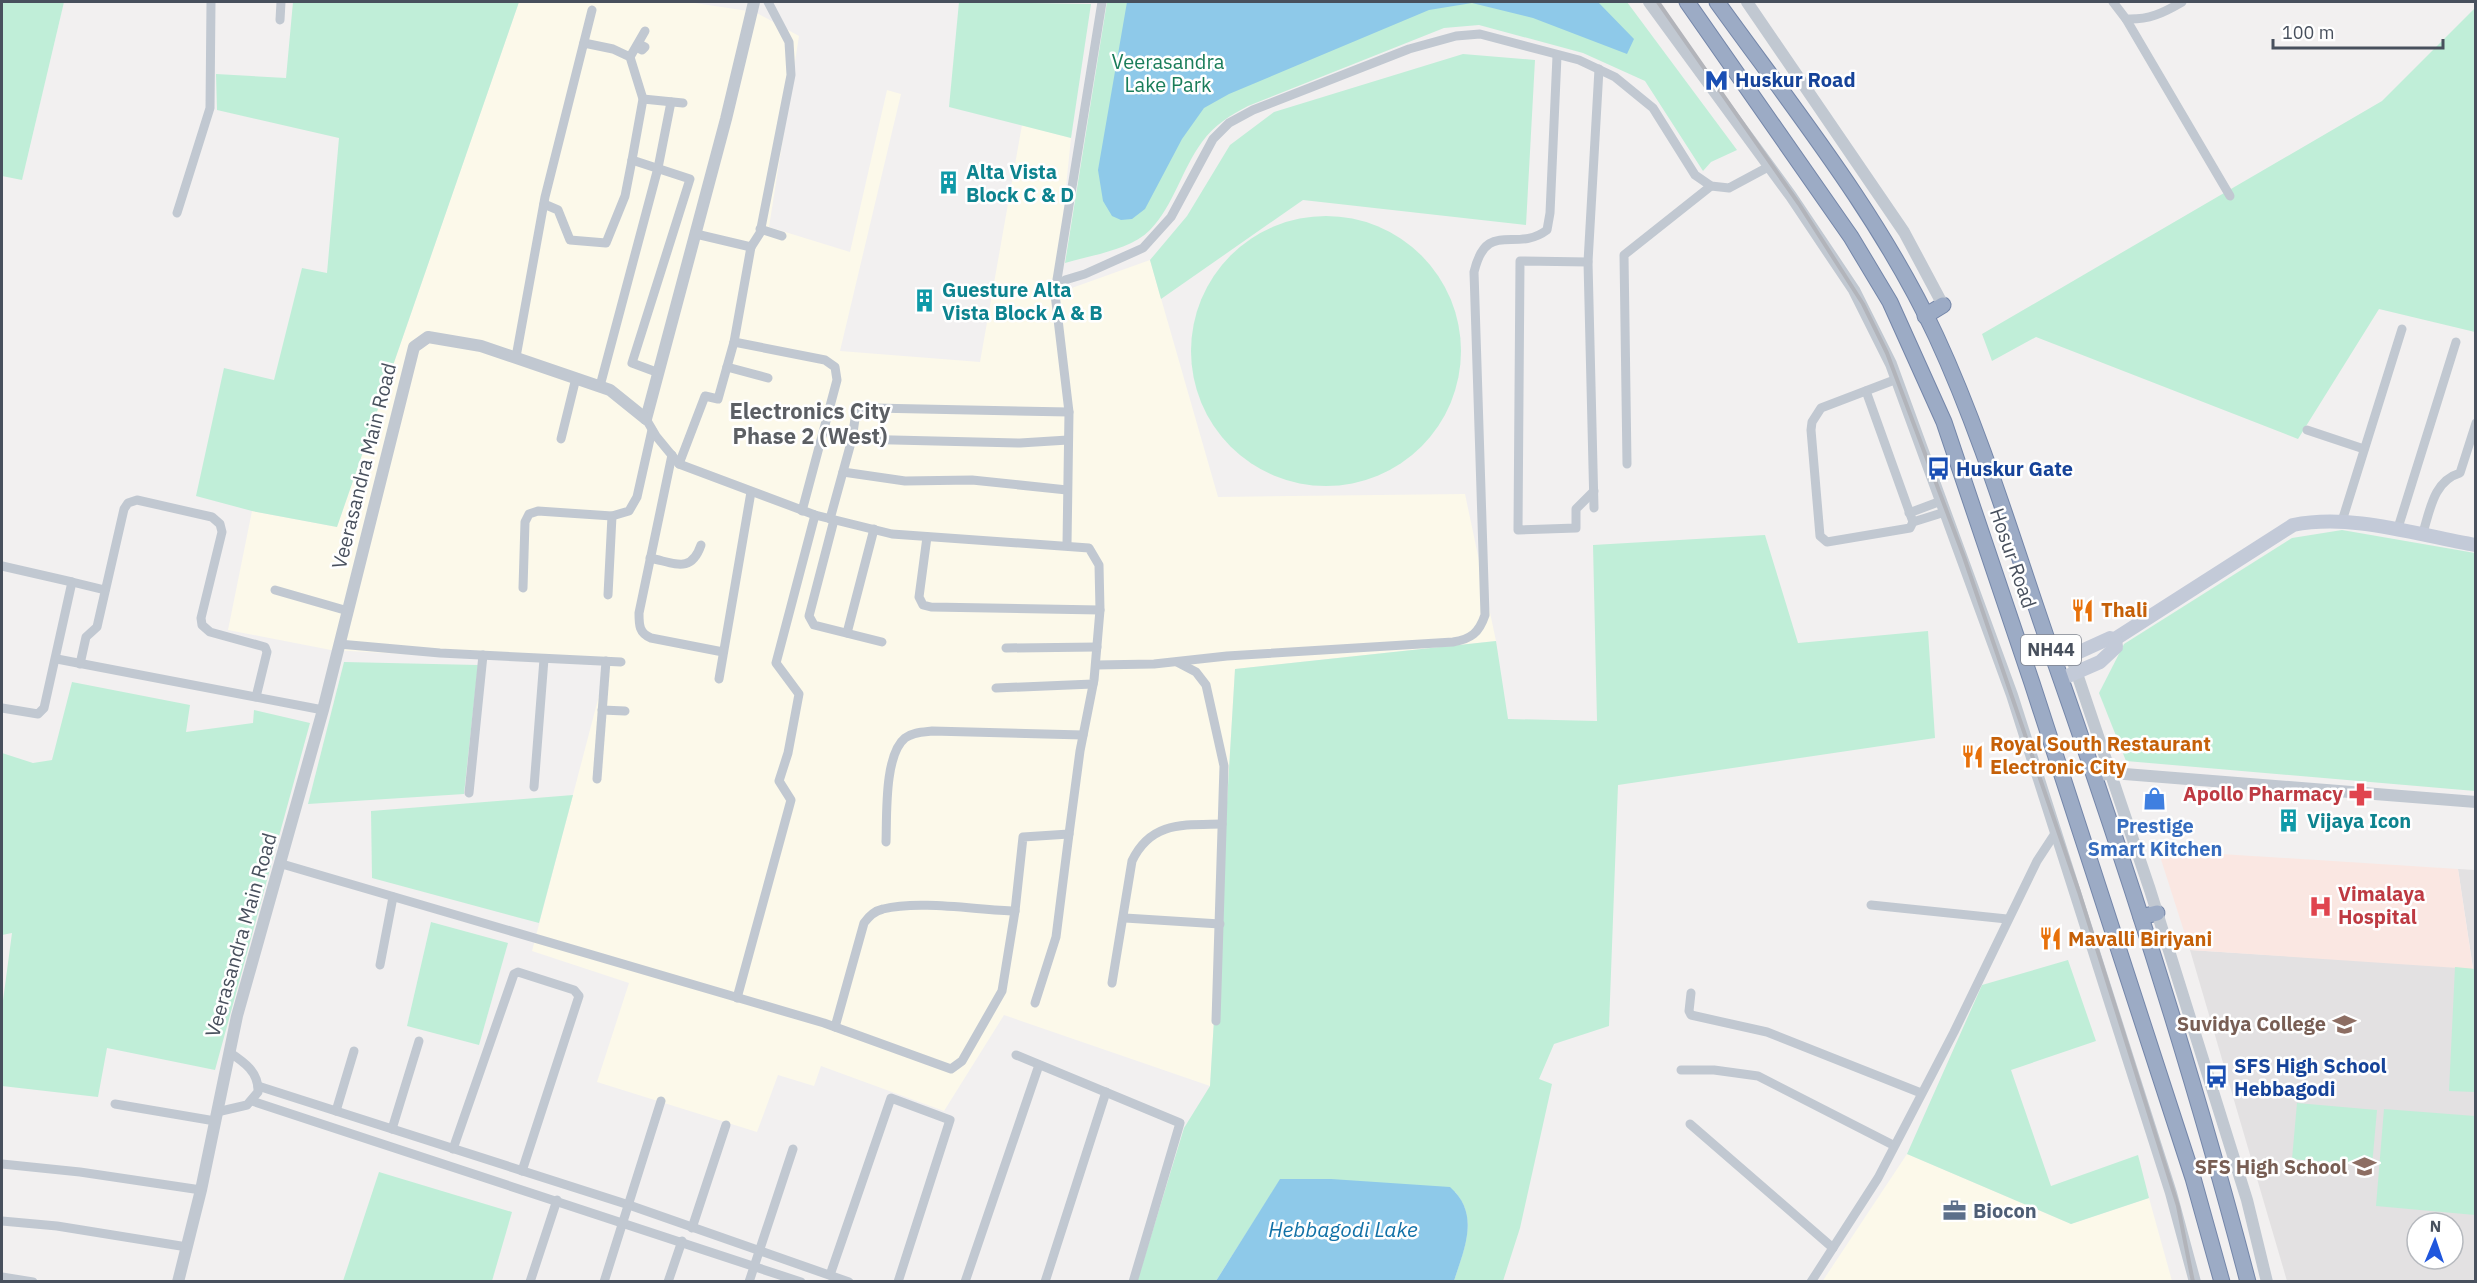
<svg xmlns="http://www.w3.org/2000/svg" width="2477" height="1283" viewBox="0 0 2477 1283" font-family="'IBM Plex Sans',sans-serif">
<rect width="100%" height="100%" fill="#f2f0f0"/>
<g fill="#fcf9ea">
<polygon points="519,2 688,2 755,12 799,36 769,227 850,252 887,90 901,94 840,351 980,362 1022,125 1071,138 1055,294 1150,260 1218,497 1465,494 1496,641 1235,669 1210,1086 1004,1015 944,1111 821,1066 814,1086 778,1075 757,1132 597,1082 629,983 532,951 607,665 331,650 228,630 252,511 337,527"/>
<polygon points="1907,1154 2071,1224 2149,1198 2172,1281 1822,1282"/>
</g>
<path fill="#e3e1e2" fill-rule="evenodd" d="M2458,869L2475,870V1281H2287L2190,950L2473,968ZM2417,1223H2453V1259H2417Z"/>
<polygon fill="#fae7e2" points="2158,850 2458,869 2473,969 2190,950"/>
<g fill="#c0eed8">
<polygon points="2,2 64,2 22,180 2,176"/>
<polygon points="293,2 519,2 337,527 252,511 196,496 224,368 274,380 302,268 327,273 339,138 217,110 216,74 286,78"/>
<polygon points="959,2 1091,4 1071,138 949,107"/>
<path d="M1107,2H1627L1737,150L1711,162L1703,171L1645,81L1583,53L1479,25L1444,28L1248,106C1231,115 1214,125 1202,142C1182,169 1174,205 1150,230C1130,250 1092,255 1065,263Z"/>
<polygon points="2475,8 2475,332 2379,309 2298,439 2036,337 1992,361 1982,334 2382,101"/>
<polygon points="1463,54 1535,60 1526,225 1303,200 1161,299 1150,260 1187,216 1230,145 1274,112"/>
<circle cx="1326" cy="351" r="135"/>
<polygon points="2342,530 2475,553 2475,791 2126,761 2099,693 2124,644 2292,538"/>
<path d="M1765,535L1798,643L1928,631L1935,738L1618,785L1609,1026L1554,1044L1539,1079L1552,1084L1520,1228L1503,1281H1454C1463,1251 1479,1219 1455,1192L1280,1180L1216,1281L1137,1282L1184,1128L1210,1086L1235,669L1496,641L1508,719L1597,721L1593,545Z"/>
<polygon points="344,662 478,665 464,794 308,804"/>
<polygon points="72,682 190,705 186,732 253,723 254,710 310,723 215,1070 107,1048 98,1097 2,1086 2,1008 12,933 2,935 2,753 33,763 52,760"/>
<polygon points="573,795 539,923 372,878 371,811"/>
<polygon points="431,922 508,943 479,1045 407,1026"/>
<polygon points="2068,960 2096,1041 2011,1070 2051,1186 2138,1155 2149,1198 2071,1224 1907,1154 1982,985"/>
<polygon points="2455,967 2475,969 2475,1092 2449,1091"/>
<polygon points="2297,1103 2377,1110 2372,1166 2292,1159"/>
<polygon points="2384,1109 2475,1116 2475,1215 2376,1206"/>
<polygon points="379,1172 512,1212 492,1281 343,1281"/>
</g>
<g fill="#8ec9e9">
<polygon points="1127,2 1598,2 1634,39 1627,54 1533,18 1472,3 1429,10 1229,94 1204,108 1182,139 1145,209 1132,219 1121,220 1112,216 1103,201 1098,170"/>
<path d="M1280,1179H1331L1450,1187C1481,1214 1464,1249 1454,1281H1216Z"/>
</g>
<g fill="none" stroke-linecap="round" stroke-linejoin="round">
<defs>
<g id="trunk">
<polyline points="1687,2 1851,237 1890,302 1944,422 2032,683 2193,1178 2222,1282"/>
<path d="M1717,2C1794,109 1880,216 1936,336C1985,442 2017,555 2056,665C2127,867 2194,1075 2248,1282"/>
<polyline points="1925,316 1943,305"/>
<polyline points="2141,917 2157,913"/>
</g>
</defs>
<use href="#trunk" stroke="#7486a9" stroke-width="17"/>
<g stroke="#c1c8d1" stroke-width="9">
<path d="M2113,2L2126,19C2149,20 2163,13 2182,2"/>
<polyline points="2126,19 2230,196"/>
<polyline points="280,20 281,2"/>
<polyline points="584,43 613,49 630,57 643,99 632,160 690,179 632,363 659,373"/>
<polygon points="641,45 645,47 642,50 640,49"/>
<polyline points="630,57 645,31"/>
<polyline points="643,99 683,103"/>
<polyline points="544,204 558,210 570,240 606,243 625,196 632,160"/>
<polyline points="177,213 210,108 211,2"/>
<polyline points="760,229 782,236"/>
<polyline points="696,234 751,247 760,233 791,75 789,42 768,2"/>
<polyline points="1588,262 1520,261 1518,530 1576,528 1576,509 1594,491"/>
<polyline points="1055,292 1102,2"/>
<polyline points="734,342 825,360 835,367 837,380 802,511"/>
<polyline points="516,357 545,197 592,10"/>
<polyline points="727,367 768,378"/>
<polyline points="1897,379 1821,408 1812,422 1811,430 1820,536 1827,542 1910,528 1913,522 1945,512"/>
<polyline points="600,386 658,168 671,102"/>
<polyline points="1866,391 1913,522"/>
<path d="M646,419L656,436L679,464L815,515L892,534L1089,548L1099,565L1100,610L1094,680L1080,751L1069,834L1023,837L1015,911C977,910 919,900 883,909C874,911 869,916 864,923L835,1027"/>
<polyline points="2307,430 2364,449"/>
<polyline points="561,439 576,378"/>
<polyline points="852,439 1020,443 1068,440"/>
<path d="M672,455L639,613C639,625 639,633 651,638L723,652"/>
<polyline points="679,464 705,396 718,399 734,342 751,247"/>
<polyline points="1627,464 1624,255 1711,186"/>
<polyline points="843,472 905,481 972,480 1067,490"/>
<polyline points="1594,508 1588,262 1599,69"/>
<polyline points="1909,513 1941,501"/>
<polyline points="830,519 852,439 855,419 862,410 873,408 1069,412"/>
<polyline points="834,520 809,616 814,625 882,642"/>
<polyline points="2342,521 2402,329"/>
<polyline points="2397,531 2456,342"/>
<path d="M2422,536C2430,511 2433,481 2460,473L2476,423"/>
<polyline points="927,537 919,597 923,605 931,607 1100,610"/>
<polyline points="1067,544 1069,412 1055,294 1065,280 1085,274 1143,248 1171,217 1213,139 1229,123 1253,110 1409,49 1456,36 1480,34 1579,60 1615,77 1653,108 1695,175 1711,186 1729,188 1770,166"/>
<path d="M650,558C675,563 691,574 701,545"/>
<polyline points="2,566 72,582 44,708 38,714 2,708"/>
<polyline points="72,582 105,590"/>
<polyline points="523,588 525,522 529,514 538,511 612,516 629,511 637,497 652,430"/>
<polyline points="275,590 348,611"/>
<polyline points="608,595 612,516"/>
<polyline points="847,633 874,529"/>
<polyline points="339,644 440,653 621,662"/>
<polyline points="1006,648 1097,647"/>
<polyline points="57,659 323,710"/>
<polyline points="1177,662 1196,672 1206,685 1224,766 1216,1021"/>
<polyline points="80,664 86,637 97,627 124,509 128,503 137,500 212,517 220,524 222,532 201,618 202,625 210,632 265,647 267,652 256,697"/>
<path d="M1096,665L1154,664L1227,656L1453,642C1471,639 1479,633 1485,615L1474,272C1487,218 1515,254 1547,230L1550,213L1557,56"/>
<polyline points="719,679 751,492"/>
<polyline points="996,688 1093,684"/>
<polyline points="602,710 625,711"/>
<polyline points="597,779 606,661"/>
<polyline points="534,787 544,659"/>
<polyline points="469,793 483,655"/>
<path d="M886,842C887,817 884,755 905,738C913,732 923,732 932,731L1083,735"/>
<polyline points="282,864 824,1023 951,1069 962,1061 1002,991 1015,911"/>
<polyline points="1871,905 2007,919"/>
<polyline points="1125,918 1220,924"/>
<polyline points="380,965 393,897"/>
<path d="M1112,983L1132,861C1151,821 1184,825 1222,824"/>
<polyline points="1691,993 1689,1011 1691,1015 1767,1032 1921,1093"/>
<polyline points="737,998 791,800 779,781 788,753 799,694 776,663 815,515"/>
<polyline points="1035,1003 1056,937 1069,834"/>
<polyline points="1016,1055 1180,1123 1133,1282"/>
<polyline points="1681,1070 1714,1070 1758,1076 1893,1145"/>
<polyline points="258,1086 629,1205 849,1282"/>
<polyline points="252,1101 801,1282"/>
<polyline points="115,1104 215,1121"/>
<polyline points="336,1111 354,1051"/>
<path d="M217,1112L247,1105L258,1092C259,1072 244,1062 229,1052"/>
<polyline points="1690,1124 1833,1248"/>
<polyline points="392,1129 419,1041"/>
<polyline points="453,1149 514,974 518,972 574,990 579,996 522,1171"/>
<polyline points="2,1164 80,1172 201,1190"/>
<polyline points="2,1221 57,1226 187,1247"/>
<polyline points="692,1228 726,1125"/>
<polyline points="830,1275 891,1098 950,1120 898,1282"/>
<polyline points="2,1277 33,1282"/>
<polyline points="530,1282 557,1200"/>
<polyline points="604,1282 661,1101"/>
<polyline points="668,1282 682,1241"/>
<polyline points="749,1282 793,1149"/>
<polyline points="965,1282 1039,1065"/>
<polyline points="1045,1282 1106,1092"/>
<polyline points="1811,1282 1878,1178 1954,1032 2037,861 2056,832"/>
</g>
<g stroke="#c1c8d1" stroke-width="12">
<polyline points="1649,2 1791,196 1854,290 1891,364 2012,695 2171,1193 2195,1282"/>
<polyline points="1747,2 1904,232 1943,305"/>
<polyline points="646,419 726,119 754,2"/>
<polyline points="2071,656 2150,890 2247,1200 2267,1282"/>
<polyline points="2094,776 2112,773 2476,802"/>
<polyline points="178,1282 201,1190 237,1016 323,710 414,347 428,337 481,346 610,390 646,419"/>
</g>
<g stroke="#c3cad8" stroke-width="14">
<path d="M2055,663L2110,638L2115,639L2293,525C2352,513 2417,535 2476,545"/>
<polyline points="2061,679 2100,662 2116,647 2115,639"/>
</g>
<use href="#trunk" stroke="#9cabc5" stroke-width="15"/>
<polyline stroke="#b2b4ba" stroke-width="4" points="1658,2 1799,204 1863,304 1887,353 1964,557 2079,892 2178,1206 2193,1282"/>
</g>
<defs>
<symbol id="metro-bare" viewBox="-9 -9 18 18"><path d="M-5.5 5V-5H-3L0 0L3-5H5.5V5H3V-.5L0 4L-3-.5V5Z" fill="#1a4fb4" stroke="#fff" stroke-width="2.5" paint-order="stroke"/></symbol>
<symbol id="building-bare" viewBox="-9 -9 18 18"><path d="M-4-6H4V6H1V3H-1V6H-4ZM-2.5-4.3h1.7v1.8h-1.7ZM.8-4.3h1.7v1.8H.8ZM-2.5-1h1.7V.8h-1.7ZM.8-1h1.7V.8H.8Z" fill="#0f9aa8" stroke="#fff" stroke-width="2.5" paint-order="stroke"/></symbol>
<symbol id="bus-bare" viewBox="-9 -9 18 18"><path d="M-5-6H5V4H4V6H2V4H-2V6H-4V4H-5ZM-3.5-4V0h7V-4ZM-3.5 1.2v1.5H-2V1.2ZM2 1.2v1.5H3.5V1.2Z" fill="#1a4fb4" stroke="#fff" stroke-width="2.5" paint-order="stroke"/></symbol>
<symbol id="restaurant-bare" viewBox="-9 -9 18 18"><path d="M-5-6h1v4h1v-4h1v4h1v-4h1v5L-1.5 .5V6h-2V.5L-5-1ZM5-6V6H3V1.5H1.5Q1.5-4 5-6Z" fill="#e8710a" stroke="#fff" stroke-width="2.5" paint-order="stroke"/></symbol>
<symbol id="pharmacy-bare" viewBox="-9 -9 18 18"><path d="M-2-6h4v4h4v4h-4v4h-4v-4h-4v-4h4Z" fill="#e0444e" stroke="#fff" stroke-width="2.5" paint-order="stroke"/></symbol>
<symbol id="shop-bare" viewBox="-9 -9 18 18"><path d="M-5-2.5h2.3a2.7 3.5 0 0 1 5.4 0H5L5.5 6h-11ZM-1.5-2.5h3a1.5 2.3 0 0 0-3 0Z" fill="#3f7fe0" stroke="#fff" stroke-width="2.5" paint-order="stroke"/></symbol>
<symbol id="hospital-bare" viewBox="-9 -9 18 18"><path d="M-5-5h3v3.5h4V-5h3V5h-3V1.5h-4V5h-3Z" fill="#e0444e" stroke="#fff" stroke-width="2.5" paint-order="stroke"/></symbol>
<symbol id="university-bare" viewBox="-9 -9 18 18"><path d="M0-5L7-2L0 1L-7-2ZM-4 1L0 2.5L4 1V4Q0 6-4 4Z" fill="#8d6e63" stroke="#fff" stroke-width="2.5" paint-order="stroke"/></symbol>
<symbol id="school-bare" viewBox="-9 -9 18 18"><path d="M0-5L7-2L0 1L-7-2ZM-4 1L0 2.5L4 1V4Q0 6-4 4Z" fill="#8d6e63" stroke="#fff" stroke-width="2.5" paint-order="stroke"/></symbol>
<symbol id="office-bare" viewBox="-9 -9 18 18"><path d="M-6-3h4V-5.5h4V-3h4V5H-6ZM-1-4.5V-3h2v-1.5ZM-6 0V1H6V0Z" fill="#5c6f8a" stroke="#fff" stroke-width="2.5" paint-order="stroke"/></symbol>
</defs>
<g fill-rule="evenodd">
<use href="#metro-bare" x="1700" y="64" width="33" height="33"/>
<use href="#building-bare" x="932" y="166" width="33" height="33"/>
<use href="#building-bare" x="908" y="284" width="33" height="33"/>
<use href="#bus-bare" x="1922" y="452" width="33" height="33"/>
<use href="#restaurant-bare" x="2066" y="594" width="33" height="33"/>
<use href="#restaurant-bare" x="1956" y="740" width="33" height="33"/>
<use href="#pharmacy-bare" x="2344" y="778" width="33" height="33"/>
<use href="#shop-bare" x="2138" y="782" width="33" height="33"/>
<use href="#building-bare" x="2272" y="804" width="33" height="33"/>
<use href="#hospital-bare" x="2304" y="890" width="33" height="33"/>
<use href="#restaurant-bare" x="2034" y="922" width="33" height="33"/>
<use href="#university-bare" x="2328" y="1008" width="33" height="33"/>
<use href="#bus-bare" x="2200" y="1060" width="33" height="33"/>
<use href="#school-bare" x="2348" y="1150" width="33" height="33"/>
<use href="#office-bare" x="1938" y="1194" width="33" height="33"/>
</g>
<g text-anchor="middle" stroke-width="5" stroke-linejoin="round" paint-order="stroke">
<rect fill="#fff" stroke="#7f848e" stroke-width="1.5" x="2021" y="635" width="60" height="30" rx="4.5"/>
<g font-size="18" font-weight="bold" fill="#48505d">
<text x="2051" y="656">NH44</text>
</g>
<g font-size="20" fill="#1a7d5a" stroke="#fff">
<text x="1168" y="69">Veerasandra<tspan x="1168" dy="23">Lake Park</tspan></text>
</g>
<g font-size="20" font-weight="bold" fill="#164399" stroke="#fff" text-anchor="start">
<text x="1735" y="87">Huskur Road</text>
<text x="1956" y="476">Huskur Gate</text>
<text x="2234" y="1073">SFS High School<tspan x="2234" dy="23">Hebbagodi</tspan></text>
</g>
<g font-size="20" font-weight="bold" fill="#0d838f" stroke="#fff" text-anchor="start">
<text x="966" y="179">Alta Vista<tspan x="966" dy="23">Block C &amp; D</tspan></text>
<text x="942" y="297">Guesture Alta<tspan x="942" dy="23">Vista Block A &amp; B</tspan></text>
<text x="2307" y="828">Vijaya Icon</text>
</g>
<g font-size="20" fill="#48505d" stroke="#fff">
<text transform="translate(364 466) rotate(-76)" y="7">Veerasandra Main Road</text>
<text transform="translate(2013 558) rotate(71)" y="7">Hosur Road</text>
<text transform="translate(241 935) rotate(-74)" y="7">Veerasandra Main Road</text>
</g>
<g font-size="20" font-weight="bold" fill="#c56008" stroke="#fff" text-anchor="start">
<text x="2101" y="617">Thali</text>
<text x="1990" y="751">Royal South Restaurant<tspan x="1990" dy="23">Electronic City</tspan></text>
<text x="2068" y="946">Mavalli Biriyani</text>
</g>
<g font-size="20" font-weight="bold" fill="#be3a42" stroke="#fff" text-anchor="end">
<text x="2343" y="801">Apollo Pharmacy</text>
<text x="2338" y="901" text-anchor="start">Vimalaya<tspan x="2338" dy="23">Hospital</tspan></text>
</g>
<g font-size="20" font-weight="bold" fill="#366cbe" stroke="#fff">
<text x="2155" y="833">Prestige<tspan x="2155" dy="23">Smart Kitchen</tspan></text>
</g>
<g font-size="20" font-weight="bold" fill="#785e54" stroke="#fff" text-anchor="end">
<text x="2326" y="1031">Suvidya College</text>
<text x="2347" y="1174">SFS High School</text>
</g>
<g font-size="20" font-weight="bold" fill="#4e5e75" stroke="#fff" text-anchor="start">
<text x="1973" y="1218">Biocon</text>
</g>
<g font-size="21" font-style="italic" fill="#1171a7" stroke="#fff">
<text x="1343" y="1237">Hebbagodi Lake</text>
</g>
<g font-size="22" font-weight="bold" fill="#5c5f64" stroke="#fff">
<text x="810" y="419">Electronics City<tspan x="810" dy="25">Phase 2 (West)</tspan></text>
</g>
</g>
<rect width="2477" height="1283" fill="none" stroke="#48505d" stroke-width="6"/>
<g transform="translate(2435 1241) rotate(2)"><circle r="28" fill="#ffffff" stroke="#b6b9be" stroke-width="1.5"/>
<path d="M0-4.5L10 22L0 15L-10 22Z" fill="#1f56dd"/>
<text y="-9" font-size="16" font-weight="bold" text-anchor="middle" fill="#48505d">N</text>
</g>
<path d="M2273 39v9h170v-9" fill="none" stroke="#48505d" stroke-width="3"/>
<text x="2282" y="39" font-size="18" fill="#48505d" stroke="#ffffff" stroke-width="4.5" paint-order="stroke">100 m</text>
</svg>
